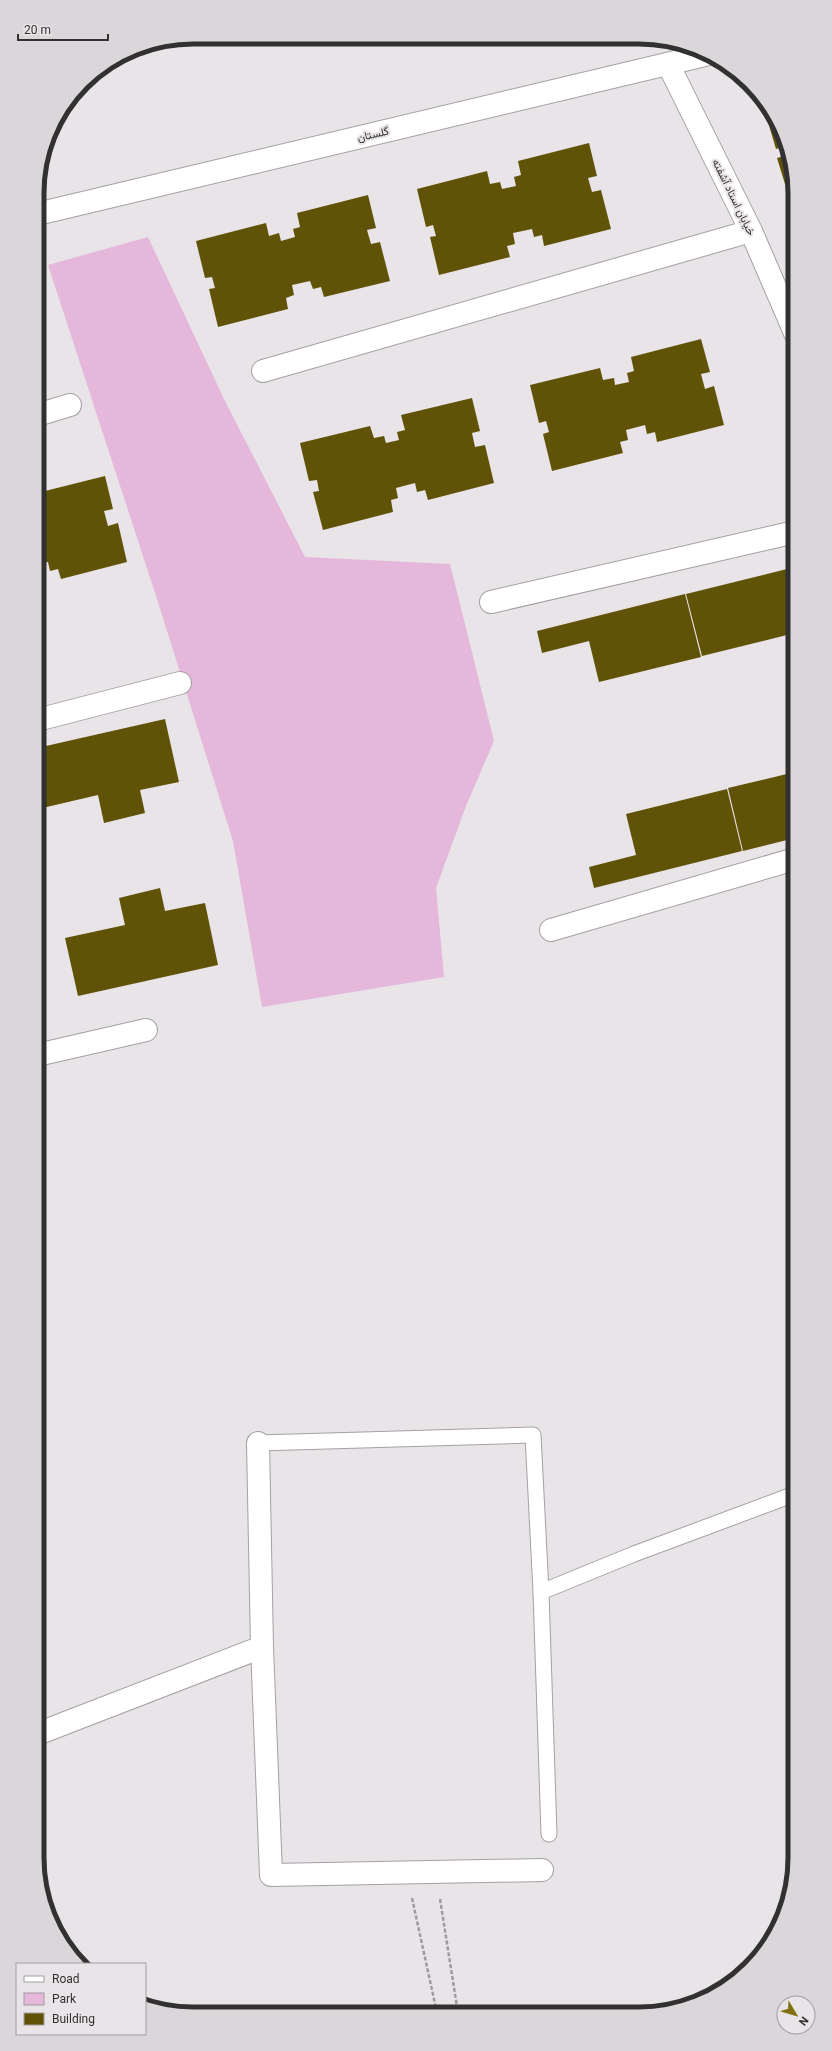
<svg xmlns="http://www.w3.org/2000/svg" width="832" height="2051" viewBox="0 0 832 2051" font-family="Roboto,Vazirmatn,sans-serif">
<rect width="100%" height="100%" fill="#e9e4e8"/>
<polygon fill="#e4b7db" points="148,237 224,399 305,557 450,564 494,741 466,806 436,888 444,977 262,1007 233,841 157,599 48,265"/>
<g fill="#605307">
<polygon points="773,114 790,153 794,189 792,182 785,184 777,158 784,156 782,147 776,149 768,122 774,120"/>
<polygon points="589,143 597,176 588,178 592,192 601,190 611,229 544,246 542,235 534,237 532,229 513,233 515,244 507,246 510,257 439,275 430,237 436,236 433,225 426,227 417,189 487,171 490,184 500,182 502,189 516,186 514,177 521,175 518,161"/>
<polygon points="368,195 376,228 367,230 371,244 380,242 390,281 324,297 321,287 313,289 310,281 292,285 294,295 286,298 288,309 218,327 209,289 215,288 212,277 205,278 196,241 266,223 269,236 279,233 281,241 295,237 293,229 300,227 297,213"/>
<polygon points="701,339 710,372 701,374 705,389 714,386 724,425 657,442 655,432 647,434 645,425 626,430 628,440 620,442 623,453 552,471 543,434 549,432 546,421 539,423 530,385 600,368 603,380 614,378 615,385 629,382 627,373 634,371 631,357"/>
<polygon points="472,398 480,431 472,433 475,447 485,445 494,483 428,500 425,490 417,492 415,483 396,488 398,498 391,500 393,512 323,530 313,492 319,491 317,480 309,481 300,443 370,426 374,438 384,436 386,443 399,440 397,432 405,430 401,415"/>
<polygon points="105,476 113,509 104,511 108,526 118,523 127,562 61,579 58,569 50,571 48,562 37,565 37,493"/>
<polygon points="795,567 795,589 793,590 795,598 795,633 702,656 686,594"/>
<polygon points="685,594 701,657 599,682 589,641 542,653 537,631"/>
<polygon points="165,719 179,782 140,790 145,813 104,823 98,795 38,809 37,748"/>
<polygon points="795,772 795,838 743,851 728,788"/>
<polygon points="727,789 742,851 594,888 589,867 636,855 626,814"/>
<polygon points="160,888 165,911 205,903 218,965 78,996 65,938 125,925 119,898"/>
</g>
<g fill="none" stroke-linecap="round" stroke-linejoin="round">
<defs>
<g id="lane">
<polyline points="258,1443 533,1435 541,1592 634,1554 795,1494"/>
<polyline points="541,1592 549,1834"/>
</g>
<g id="street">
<polyline points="263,371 751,231"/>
<polyline points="37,415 70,405"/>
<polyline points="491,602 795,532"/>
<polyline points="37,720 180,683"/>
<polyline points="551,930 795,859"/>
<polyline points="37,1055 146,1030"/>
<polyline points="258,1443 262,1647 271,1875 542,1870"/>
<polyline points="37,1734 262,1647"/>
</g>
<g id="secondary">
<polyline points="668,64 751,231 795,333"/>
<polyline points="37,214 709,54"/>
</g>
</defs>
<use href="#lane" stroke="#a4a0a3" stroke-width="17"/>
<use href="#street" stroke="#a4a0a3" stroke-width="24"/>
<use href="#secondary" stroke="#a4a0a3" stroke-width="24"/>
<g stroke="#9e9a9d" stroke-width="2.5" stroke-dasharray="4 2" stroke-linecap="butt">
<polyline points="412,1898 437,2013"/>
<polyline points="440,1899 458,2013"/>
</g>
<use href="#lane" stroke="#fff" stroke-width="15"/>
<use href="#street" stroke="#fff" stroke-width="22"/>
<use href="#secondary" stroke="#fff" stroke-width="22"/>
</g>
<g text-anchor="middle" stroke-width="4" stroke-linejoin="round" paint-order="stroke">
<g font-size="11" fill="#323132" stroke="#e9e4e8">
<text transform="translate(373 134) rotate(-13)" y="4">گلستان</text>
<text transform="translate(734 197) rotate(64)" y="4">خیابان استاد آشفته</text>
</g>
</g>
<path d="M0 0H832V2051H0ZM193 44H639A149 149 0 0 1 788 193V1858A149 149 0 0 1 639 2007H193A149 149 0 0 1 44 1858V193A149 149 0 0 1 193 44Z" fill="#dad6d9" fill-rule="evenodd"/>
<path fill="none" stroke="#323132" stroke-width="5" d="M193 44H639A149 149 0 0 1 788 193V1858A149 149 0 0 1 639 2007H193A149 149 0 0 1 44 1858V193A149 149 0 0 1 193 44Z"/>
<rect x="16" y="1963" width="130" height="72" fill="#e9e4e8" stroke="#a09c9f"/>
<rect x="24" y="1976" width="20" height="6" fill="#ffffff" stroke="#a09c9f"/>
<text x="52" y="1983" font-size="12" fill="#323132">Road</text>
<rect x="24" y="1993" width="20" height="12" fill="#e4b7db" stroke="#a09c9f"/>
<text x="52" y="2003" font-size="12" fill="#323132">Park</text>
<rect x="24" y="2013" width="20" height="12" fill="#605307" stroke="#a09c9f"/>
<text x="52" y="2023" font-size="12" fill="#323132">Building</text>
<g transform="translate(796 2015) rotate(128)"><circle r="19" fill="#e9e4e8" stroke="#a09c9f"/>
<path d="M0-3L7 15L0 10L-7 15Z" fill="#81700f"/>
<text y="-6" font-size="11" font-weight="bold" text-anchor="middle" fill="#323132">N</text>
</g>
<path d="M18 34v6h90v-6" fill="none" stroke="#323132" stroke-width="2"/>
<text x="24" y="34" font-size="12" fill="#323132" stroke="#e9e4e8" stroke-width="3" paint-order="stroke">20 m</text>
</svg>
